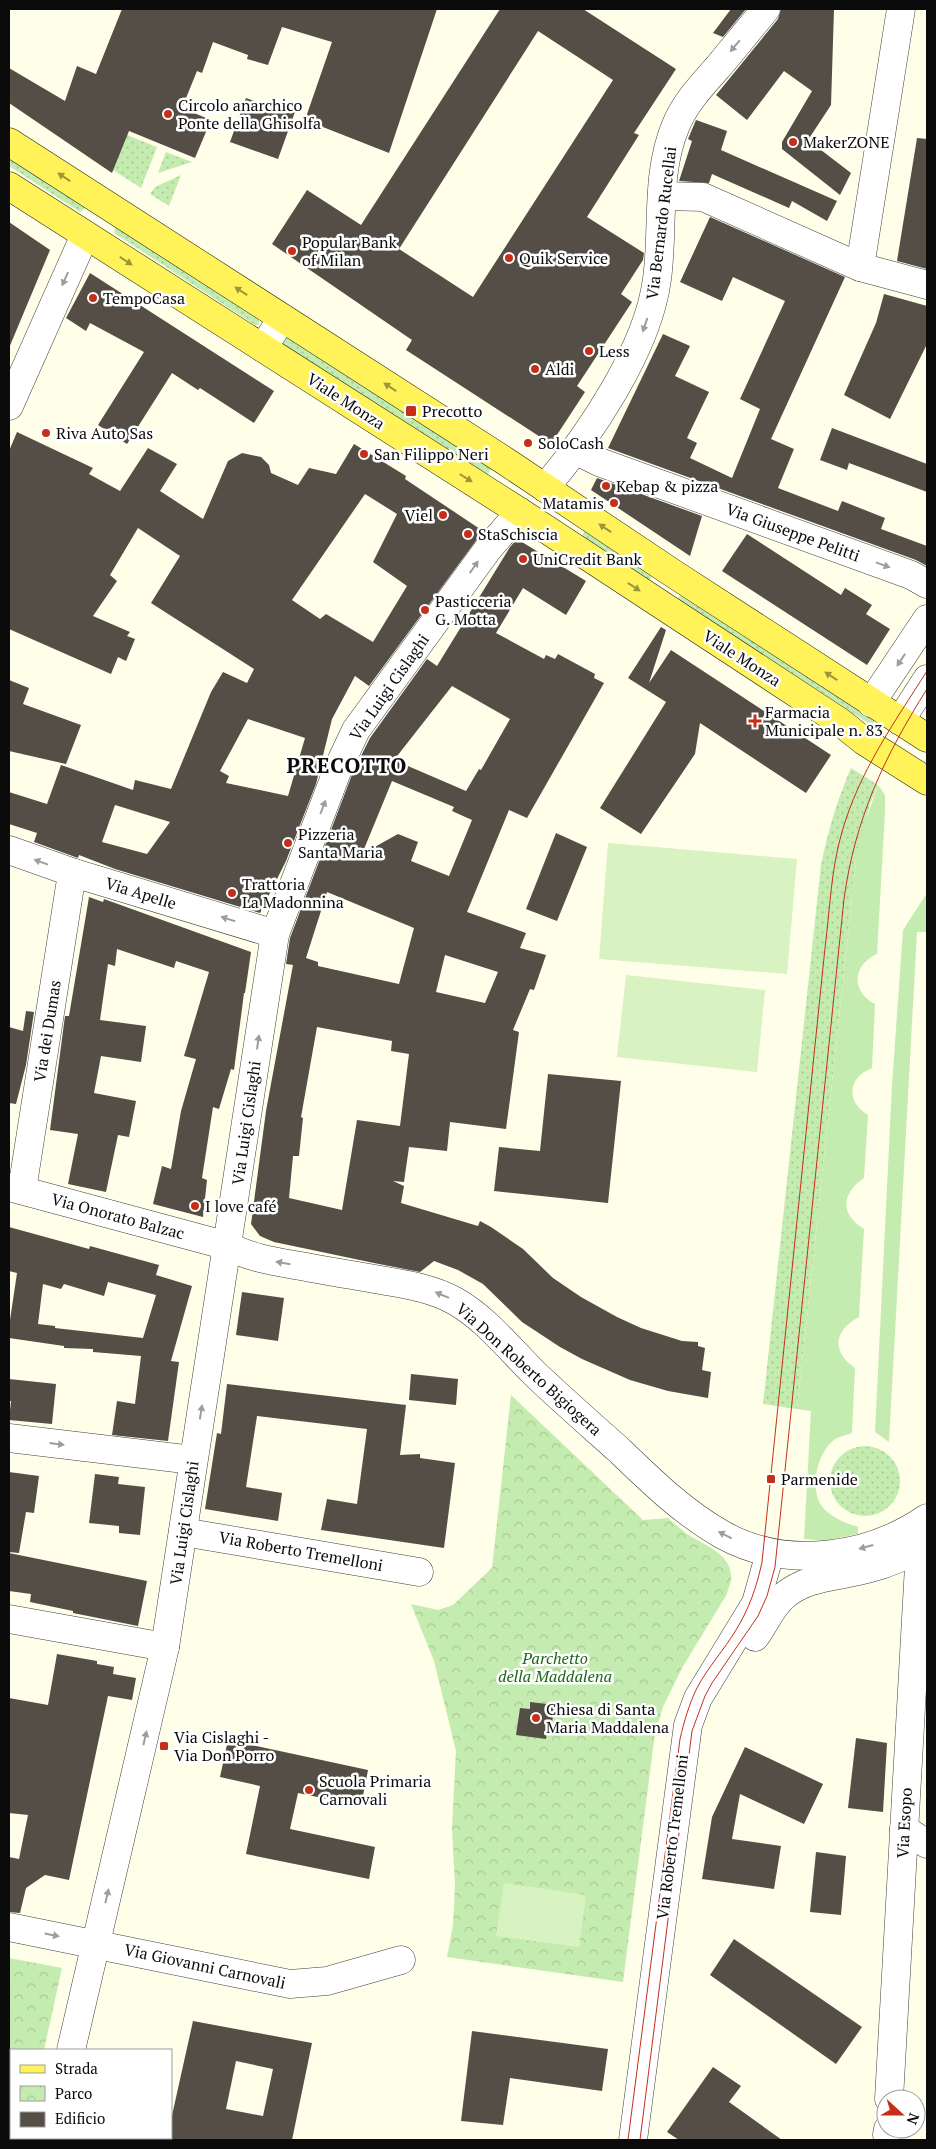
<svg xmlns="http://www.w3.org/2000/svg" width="936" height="2149" viewBox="0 0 936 2149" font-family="'PT Serif',serif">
<defs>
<pattern id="grass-dots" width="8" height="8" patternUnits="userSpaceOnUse" patternTransform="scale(1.25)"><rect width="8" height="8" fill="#c5ecb0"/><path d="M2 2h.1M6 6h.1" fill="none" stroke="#a8c996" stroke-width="1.8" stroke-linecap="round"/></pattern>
<pattern id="park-crowns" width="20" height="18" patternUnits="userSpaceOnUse" patternTransform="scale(1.25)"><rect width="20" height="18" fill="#c5ecb0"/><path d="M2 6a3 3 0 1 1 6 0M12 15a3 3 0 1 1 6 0" fill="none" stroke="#a8c996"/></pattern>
</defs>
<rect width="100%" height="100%" fill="#fffee9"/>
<g fill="url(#grass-dots)">
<polygon points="127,135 157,147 141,188 113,170"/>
<polygon points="166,152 192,162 158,173"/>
<polygon points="9,156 84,205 85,208 80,212 9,166"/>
<polygon points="181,175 169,206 150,194 155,187"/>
<polygon points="115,228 118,228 259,319 259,325 255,325 114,233"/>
<polygon points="288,337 491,469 487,475 283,344 283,338"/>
<polygon points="585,530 651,573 652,576 650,580 647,580 582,536"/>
<polygon points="683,593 876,718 871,725 679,601 678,598"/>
<path d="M851,768L878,785L870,804L856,860L797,1409L763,1404L821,865C828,831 837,800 851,768Z"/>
<circle cx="865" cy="1481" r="35"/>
</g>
<g fill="url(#park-crowns)">
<path d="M511,1395L643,1520L668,1518C674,1523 680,1529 687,1534C702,1544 730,1553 731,1575C732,1583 728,1587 727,1594L682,1668L663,1707L655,1733L623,1982L447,1957L453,1925L455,1885L452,1828L456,1751L434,1661L411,1604L438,1610L453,1605L492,1568Z"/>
<polygon points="9,1958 62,1968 44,2050 11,2050 11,2131 9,2134"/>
</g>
<g fill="#c5ecb0">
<path d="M878,785L885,795V812L877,954C852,965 851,992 875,1004L872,1068C847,1078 846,1102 868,1115L864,1178C842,1193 839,1214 864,1229L859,1317C834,1330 831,1352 855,1368L852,1433C847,1435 841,1436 837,1438C818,1449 809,1487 821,1505C828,1516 845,1523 858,1527V1534L824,1541L804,1539L811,1411L797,1409L856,860L859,840Z"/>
<polygon points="927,893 927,932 917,932 889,1442 875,1432 892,1085 903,930"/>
</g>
<g fill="#d9f2c2">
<polygon points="608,843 797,859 787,974 599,959"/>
<polygon points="626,975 765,990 757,1072 617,1057"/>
<polygon points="504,1883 586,1895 579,1947 496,1936"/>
</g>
<g fill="#544e46" fill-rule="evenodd">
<polygon points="122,9 437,9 389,153 305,120 332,42 282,27 268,65 247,59 248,55 213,42 202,73 197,71 182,108 211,120 195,158 129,131 112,173 9,103 9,68 65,101 77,66 96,74"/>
<path d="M500,9H583L676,69L634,133L639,135L587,217L644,253L643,260L621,294L632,302L577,386L585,392L551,444L406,350L412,340L272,244L307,190L361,225ZM538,31L613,80L473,297L399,249Z"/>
<polygon points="731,9 746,9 723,37 713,33"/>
<polygon points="781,9 834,9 831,105 808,140 851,173 840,195 782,149 782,142 812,91 784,71 747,120 716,95 778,19"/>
<polygon points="246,98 275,109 277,102 296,109 278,159 230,142"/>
<polygon points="696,120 727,131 721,150 837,201 827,221 792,201 789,208 712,174 709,183 679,181 692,141 688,139"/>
<polygon points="917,138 927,139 927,269 897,261"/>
<polygon points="710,217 845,277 771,439 794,449 778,488 838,511 842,501 885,518 881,529 927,546 927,566 916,560 608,448 663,334 690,346 675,376 709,392 687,438 697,443 690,458 732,478 760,409 740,399 785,301 733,277 722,301 680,282"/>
<polygon points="9,222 50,250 9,348"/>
<polygon points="90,273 274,391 254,423 200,388 198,390 172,373 127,444 98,425 144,352 90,323 86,331 66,318"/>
<polygon points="884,294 927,306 927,344 890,419 844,395 876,323"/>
<polygon points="832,428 927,464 927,492 849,463 847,470 820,460"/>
<path d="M17,432L93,468L89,474L120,491L148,448L177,464L160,491L203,519L228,461L242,453L261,457L269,465L271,473L298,485L309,468L336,474L354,444L406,476L405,479L483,531L369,686L355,676L332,719L316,784L286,861L260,913L115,869L79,855L78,858L34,842L37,833L9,824V792L47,804L61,765L133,790L135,780L171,789L211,692L223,672L247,683L254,669L151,603L180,556L138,528L110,575L117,581L93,616L130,632L127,636L135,639L126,661L118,657L111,674L9,629V451ZM365,494L397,514L373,562L407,586L373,642L326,614L320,619L292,600ZM248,719L305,738L288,796L226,783L229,776L220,771ZM115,805L170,822L147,854L102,842Z"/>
<polygon points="597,478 702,516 690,556 591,490"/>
<polygon points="747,534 841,595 845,588 872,605 866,614 890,629 867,665 722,571"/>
<path d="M517,539L586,581L566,615L523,588L496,633L544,659L546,655L555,659L558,654L595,674L594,678L604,683L527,818L509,810L467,912L526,933L520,948L546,955L534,990L530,989L513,1030L519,1032L506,1129L450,1122L447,1151L409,1147L404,1182L393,1181L404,1186L401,1203L478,1226L480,1221L491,1227L523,1249L553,1278L581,1297L617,1317L641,1328L682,1341L698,1342V1346L705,1348L702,1370L711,1372L708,1398L668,1391L630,1380L582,1359L560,1347L522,1322L483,1284L458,1270L434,1261L420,1272L374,1263L274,1242L260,1236L251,1224L266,1111L293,965L286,964L290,938L353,772L370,738L427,659L437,666L510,547ZM452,686L510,719L481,770L479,769L466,791L394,760ZM392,781L454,807L452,811L472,820L449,876L411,861L418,842L398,834L362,854ZM327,892L414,928L399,984L318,966V962L306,958ZM445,955L498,972L485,1003L436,992ZM317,1027L392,1041L391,1051L409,1054L400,1126L357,1120L342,1210L289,1198L293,1156H299L303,1118L301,1117Z"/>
<polygon points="661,627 666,630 649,683 671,650 831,755 806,793 700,723 695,754 641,834 600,808 666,702 628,678"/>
<polygon points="9,680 29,688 23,704 81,725 66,764 9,751"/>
<polygon points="556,833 587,847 557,921 526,909"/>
<polygon points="89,897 103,902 104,899 251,952 245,993 244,993 234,1070 231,1069 219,1109 213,1107 202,1178 207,1180 203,1217 153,1204 162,1166 171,1169 181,1111 196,1059 184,1056 209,972 176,961 174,968 117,949 115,966 108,964 100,1020 146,1026 141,1062 101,1056 94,1093 136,1101 129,1137 118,1135 106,1192 68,1184 78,1134 50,1130 65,1016 69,1016"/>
<polygon points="26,1011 34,1012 26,1065 16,1104 9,1103 9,1027 23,1031"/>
<polygon points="548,1074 621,1081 608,1203 494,1191 499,1147 540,1151"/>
<path d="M9,1227L89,1249L90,1246L159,1265L156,1275L192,1286L171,1361L179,1362L168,1441L112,1435L117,1401L135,1404L141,1356L93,1352V1349L64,1348V1346L9,1338V1320H10L17,1273L9,1271ZM108,1282L156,1295L143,1338L55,1328V1326L38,1324L43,1284L61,1289L64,1284L104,1296Z"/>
<polygon points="242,1292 284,1298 278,1341 236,1335"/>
<polygon points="411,1374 458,1379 456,1405 409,1400"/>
<polygon points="9,1379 56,1384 52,1424 9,1420 11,1401 9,1401"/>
<polygon points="227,1384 406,1405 400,1455 420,1454 420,1458 455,1463 444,1548 321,1530 327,1499 357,1504 367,1429 257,1416 246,1487 282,1493 278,1521 205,1509 217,1433 221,1434"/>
<polygon points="9,1472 39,1476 34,1513 26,1512 19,1553 9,1552"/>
<polygon points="95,1474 119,1477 118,1484 145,1487 140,1535 119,1533 119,1526 89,1523"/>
<polygon points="9,1553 147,1581 138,1626 73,1613 73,1611 30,1602 31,1594 9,1591"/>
<polygon points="57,1654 97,1661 97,1664 114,1667 113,1674 136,1678 132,1700 108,1696 69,1880 45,1875 26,1888 20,1913 9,1912 9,1857 19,1859 28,1815 9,1813 9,1698 48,1705"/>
<polygon points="530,1702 555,1705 551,1728 548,1727 546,1739 516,1735 520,1708 530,1709"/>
<polygon points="856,1738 887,1743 883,1812 848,1808"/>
<polygon points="228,1740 368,1770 361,1806 298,1793 290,1829 375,1847 369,1879 246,1854 260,1786 220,1777"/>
<polygon points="745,1747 823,1784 804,1824 740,1794 732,1839 781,1846 774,1889 702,1879 712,1817"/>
<polygon points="816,1852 846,1856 841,1915 810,1912"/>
<polygon points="734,1939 862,2027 836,2064 710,1975"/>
<path d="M193,2021L312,2043L292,2140H171V2120ZM236,2061L273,2069L263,2116L226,2109Z"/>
<polygon points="472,2031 608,2049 602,2091 510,2078 503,2125 461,2121"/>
<polygon points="713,2067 741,2086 729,2102 782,2140 679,2140 667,2132"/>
</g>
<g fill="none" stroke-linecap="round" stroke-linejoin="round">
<defs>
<g id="minor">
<polyline points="901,9 860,267 927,285"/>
<polyline points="662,196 703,197 860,267"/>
<polyline points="263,348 282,318"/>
<polyline points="9,406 85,235"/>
<polyline points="575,450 599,462 911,575 927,584"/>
<path d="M545,488C590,434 648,349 657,279C664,229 655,174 676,125C685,103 702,85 718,67C734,48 750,28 766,9"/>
<polyline points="871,703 927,619"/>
<polyline points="900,721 927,679"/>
<polyline points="9,850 74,873 275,934"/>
<path d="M9,1187L228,1246C252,1259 279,1262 306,1267C332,1272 359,1276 386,1281C410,1285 433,1289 455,1301C485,1318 509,1348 533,1372C561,1399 591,1425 620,1451C652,1482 684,1513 723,1535C787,1570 869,1558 927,1518"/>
<polyline points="22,1190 70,886 74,873"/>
<polyline points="9,1438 193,1460"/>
<polyline points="183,1532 419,1572"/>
<polyline points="9,1619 165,1647"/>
<path d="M755,1637C765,1624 771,1607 784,1596C808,1575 842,1577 871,1568C891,1563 909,1554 927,1543"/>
<polyline points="904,1829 927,1844"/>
<polyline points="9,1927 290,1984 327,1981 401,1960"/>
<polyline points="71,2050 165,1647 275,934 339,766 356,730 488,549 520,512"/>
<polyline points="889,2099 920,1548 911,1529"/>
<polyline points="887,2135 888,2129"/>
<polyline points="28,2140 30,2138"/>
<polyline points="56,2140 56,2138"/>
<polyline points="633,2140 688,1725 698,1698 756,1603 770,1553"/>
</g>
<g id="major">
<polyline points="9,142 505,461 674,574 927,738"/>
<polyline points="9,186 520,512 840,722 864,741 927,781"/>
</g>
</defs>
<use href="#minor" stroke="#3e3e3e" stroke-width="29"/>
<use href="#major" stroke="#1c1c1c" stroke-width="29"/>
<use href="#minor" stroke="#fff" stroke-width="28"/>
<use href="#major" stroke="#fff359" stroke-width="28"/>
<g stroke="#c52f19" stroke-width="1">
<path d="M628,2140L680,1739C684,1722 689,1704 697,1688C708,1667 724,1650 736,1630C749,1609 757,1586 762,1562L825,948C830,909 831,869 842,832C859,772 894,723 927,671"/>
<path d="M640,2140L692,1731L705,1696L712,1683L758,1616L767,1596L775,1567L844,899C855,819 884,757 927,689"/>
</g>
</g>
<defs><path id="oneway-solid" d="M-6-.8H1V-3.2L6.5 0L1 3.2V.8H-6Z" transform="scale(1.25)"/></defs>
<g fill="#9d9d9d">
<use href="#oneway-solid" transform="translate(735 46) rotate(130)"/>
<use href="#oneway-solid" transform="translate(65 279) rotate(114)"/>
<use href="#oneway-solid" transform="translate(645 325) rotate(109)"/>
<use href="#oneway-solid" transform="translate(883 565) rotate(20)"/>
<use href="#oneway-solid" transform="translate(474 567) rotate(-55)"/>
<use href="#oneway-solid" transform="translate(901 660) rotate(123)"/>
<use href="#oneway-solid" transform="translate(323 807) rotate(-69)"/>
<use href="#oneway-solid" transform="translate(41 862) rotate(-160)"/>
<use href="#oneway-solid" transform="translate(228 919) rotate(-163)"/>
<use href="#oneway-solid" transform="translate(258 1042) rotate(-82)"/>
<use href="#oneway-solid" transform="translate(283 1263) rotate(-170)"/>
<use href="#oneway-solid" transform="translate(442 1295) rotate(-157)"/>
<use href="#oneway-solid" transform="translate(201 1412) rotate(-81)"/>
<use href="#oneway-solid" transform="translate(57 1444) rotate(7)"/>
<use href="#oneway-solid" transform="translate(725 1535) rotate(-153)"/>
<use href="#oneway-solid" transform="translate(866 1547) rotate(165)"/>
<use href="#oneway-solid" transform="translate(145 1738) rotate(-77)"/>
<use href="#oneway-solid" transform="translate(107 1896) rotate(-77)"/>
<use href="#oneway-solid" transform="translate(52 1935) rotate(11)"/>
</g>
<g fill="#9d963a">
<use href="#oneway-solid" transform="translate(64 177) rotate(-147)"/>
<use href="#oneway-solid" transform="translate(126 261) rotate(33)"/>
<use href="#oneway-solid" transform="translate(241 291) rotate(-147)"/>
<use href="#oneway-solid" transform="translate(390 387) rotate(-147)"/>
<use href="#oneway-solid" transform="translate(466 478) rotate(32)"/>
<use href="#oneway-solid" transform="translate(605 528) rotate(-146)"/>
<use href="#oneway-solid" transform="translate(634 587) rotate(33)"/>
<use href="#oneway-solid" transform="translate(831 676) rotate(-147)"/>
</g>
<g fill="#c52f19" stroke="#fff" stroke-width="2">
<circle cx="168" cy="114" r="5"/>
<circle cx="793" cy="142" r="5"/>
<circle cx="292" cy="251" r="5"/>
<circle cx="509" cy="258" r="5"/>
<circle cx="93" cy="298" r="5"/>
<circle cx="589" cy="351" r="5"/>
<circle cx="535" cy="369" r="5"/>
<rect x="405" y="405" width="12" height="12" rx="2.5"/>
<circle cx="46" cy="433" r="5"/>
<circle cx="528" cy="443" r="5"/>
<circle cx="364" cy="454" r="5"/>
<circle cx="606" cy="486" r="5"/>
<circle cx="614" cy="503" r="5"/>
<circle cx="443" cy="515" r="5"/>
<circle cx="468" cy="534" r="5"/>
<circle cx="523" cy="559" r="5"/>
<circle cx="425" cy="610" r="5"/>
<path d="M752.5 713.5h5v5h5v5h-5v5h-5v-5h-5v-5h5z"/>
<circle cx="288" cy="843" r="5"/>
<circle cx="232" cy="893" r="5"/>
<circle cx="195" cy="1206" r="5"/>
<rect x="766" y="1474" width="10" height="10" rx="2.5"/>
<circle cx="536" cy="1718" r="5"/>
<rect x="159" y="1741" width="10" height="10" rx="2.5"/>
<circle cx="309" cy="1790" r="5"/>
</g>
<g text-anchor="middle" stroke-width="5" stroke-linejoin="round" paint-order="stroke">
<g font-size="16" fill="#0b0b0b" stroke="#fff" text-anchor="start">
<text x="178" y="111">Circolo anarchico<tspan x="178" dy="18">Ponte della Ghisolfa</tspan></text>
<text x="803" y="148">MakerZONE</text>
<text x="302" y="248">Popular Bank<tspan x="302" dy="18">of Milan</tspan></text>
<text x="519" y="264">Quik Service</text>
<text x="103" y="304">TempoCasa</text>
<text x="599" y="357">Less</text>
<text x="545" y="375">Aldi</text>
<text x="422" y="417">Precotto</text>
<text x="56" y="439">Riva Auto Sas</text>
<text x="538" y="449">SoloCash</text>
<text x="374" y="460">San Filippo Neri</text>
<text x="616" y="492">Kebap &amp; pizza</text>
<text x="604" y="509" text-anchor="end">Matamis</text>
<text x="433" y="521" text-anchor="end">Viel</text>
<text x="478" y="540">StaSchiscia</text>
<text x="533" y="565">UniCredit Bank</text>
<text x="435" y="607">Pasticceria<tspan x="435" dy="18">G. Motta</tspan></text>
<text x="765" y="718">Farmacia<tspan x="765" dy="18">Municipale n. 83</tspan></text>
<text x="298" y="840">Pizzeria<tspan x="298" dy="18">Santa Maria</tspan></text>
<text x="242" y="890">Trattoria<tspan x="242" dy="18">La Madonnina</tspan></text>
<text x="205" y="1212">I love café</text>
<text x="781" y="1485">Parmenide</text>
<text x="546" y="1715">Chiesa di Santa<tspan x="546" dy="18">Maria Maddalena</tspan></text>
<text x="174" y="1743">Via Cislaghi -<tspan x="174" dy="18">Via Don Porro</tspan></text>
<text x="319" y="1787">Scuola Primaria<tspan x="319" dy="18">Carnovali</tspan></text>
</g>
<g font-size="16" fill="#0b0b0b" stroke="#fff">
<text transform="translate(661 223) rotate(-83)" y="6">Via Bernardo Rucellai</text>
<text transform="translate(346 401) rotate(33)" y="6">Viale Monza</text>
<text transform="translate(793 532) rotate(20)" y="6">Via Giuseppe Pelitti</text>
<text transform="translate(742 658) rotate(33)" y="6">Viale Monza</text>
<text transform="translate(389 687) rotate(-55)" y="6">Via Luigi Cislaghi</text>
<text transform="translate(141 893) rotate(17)" y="6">Via Apelle</text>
<text transform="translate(47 1031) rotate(-81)" y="6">Via dei Dumas</text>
<text transform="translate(246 1123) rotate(-82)" y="6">Via Luigi Cislaghi</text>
<text transform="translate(118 1216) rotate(15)" y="6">Via Onorato Balzac</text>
<text transform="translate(529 1369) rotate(42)" y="6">Via Don Roberto Bigiogera</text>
<text transform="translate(184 1523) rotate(-82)" y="6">Via Luigi Cislaghi</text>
<text transform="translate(301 1551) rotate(10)" y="6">Via Roberto Tremelloni</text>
<text transform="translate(904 1823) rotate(-87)" y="6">Via Esopo</text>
<text transform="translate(672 1837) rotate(-83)" y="6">Via Roberto Tremelloni</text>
<text transform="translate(205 1966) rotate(12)" y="6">Via Giovanni Carnovali</text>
</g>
<g font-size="16" font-style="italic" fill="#1a6717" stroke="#fff">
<text x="555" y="1664">Parchetto<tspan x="555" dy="18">della Maddalena</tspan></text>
</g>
<g font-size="21" font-weight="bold" letter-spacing="1" fill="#0b0b0b" stroke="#fff">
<text x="347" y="773">PRECOTTO</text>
</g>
</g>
<rect width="936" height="2149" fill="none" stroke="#0b0b0b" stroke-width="20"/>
<rect x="10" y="2049" width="162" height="90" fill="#ffffff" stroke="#9d9d9d"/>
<rect x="20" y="2065" width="25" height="8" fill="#fff359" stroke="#9d9d9d"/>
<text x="55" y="2074" font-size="15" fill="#0b0b0b">Strada</text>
<rect x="20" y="2086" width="25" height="15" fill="url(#park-crowns)" stroke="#9d9d9d"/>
<text x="55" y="2099" font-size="15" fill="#0b0b0b">Parco</text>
<rect x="20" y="2112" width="25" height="15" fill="#544e46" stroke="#9d9d9d"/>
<text x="55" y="2124" font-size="15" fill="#0b0b0b">Edificio</text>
<g transform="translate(901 2114) rotate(111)"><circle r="24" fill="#ffffff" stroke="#9d9d9d"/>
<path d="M0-4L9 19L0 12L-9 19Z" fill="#c52f19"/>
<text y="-8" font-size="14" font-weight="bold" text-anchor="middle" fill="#0b0b0b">N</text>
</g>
</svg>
